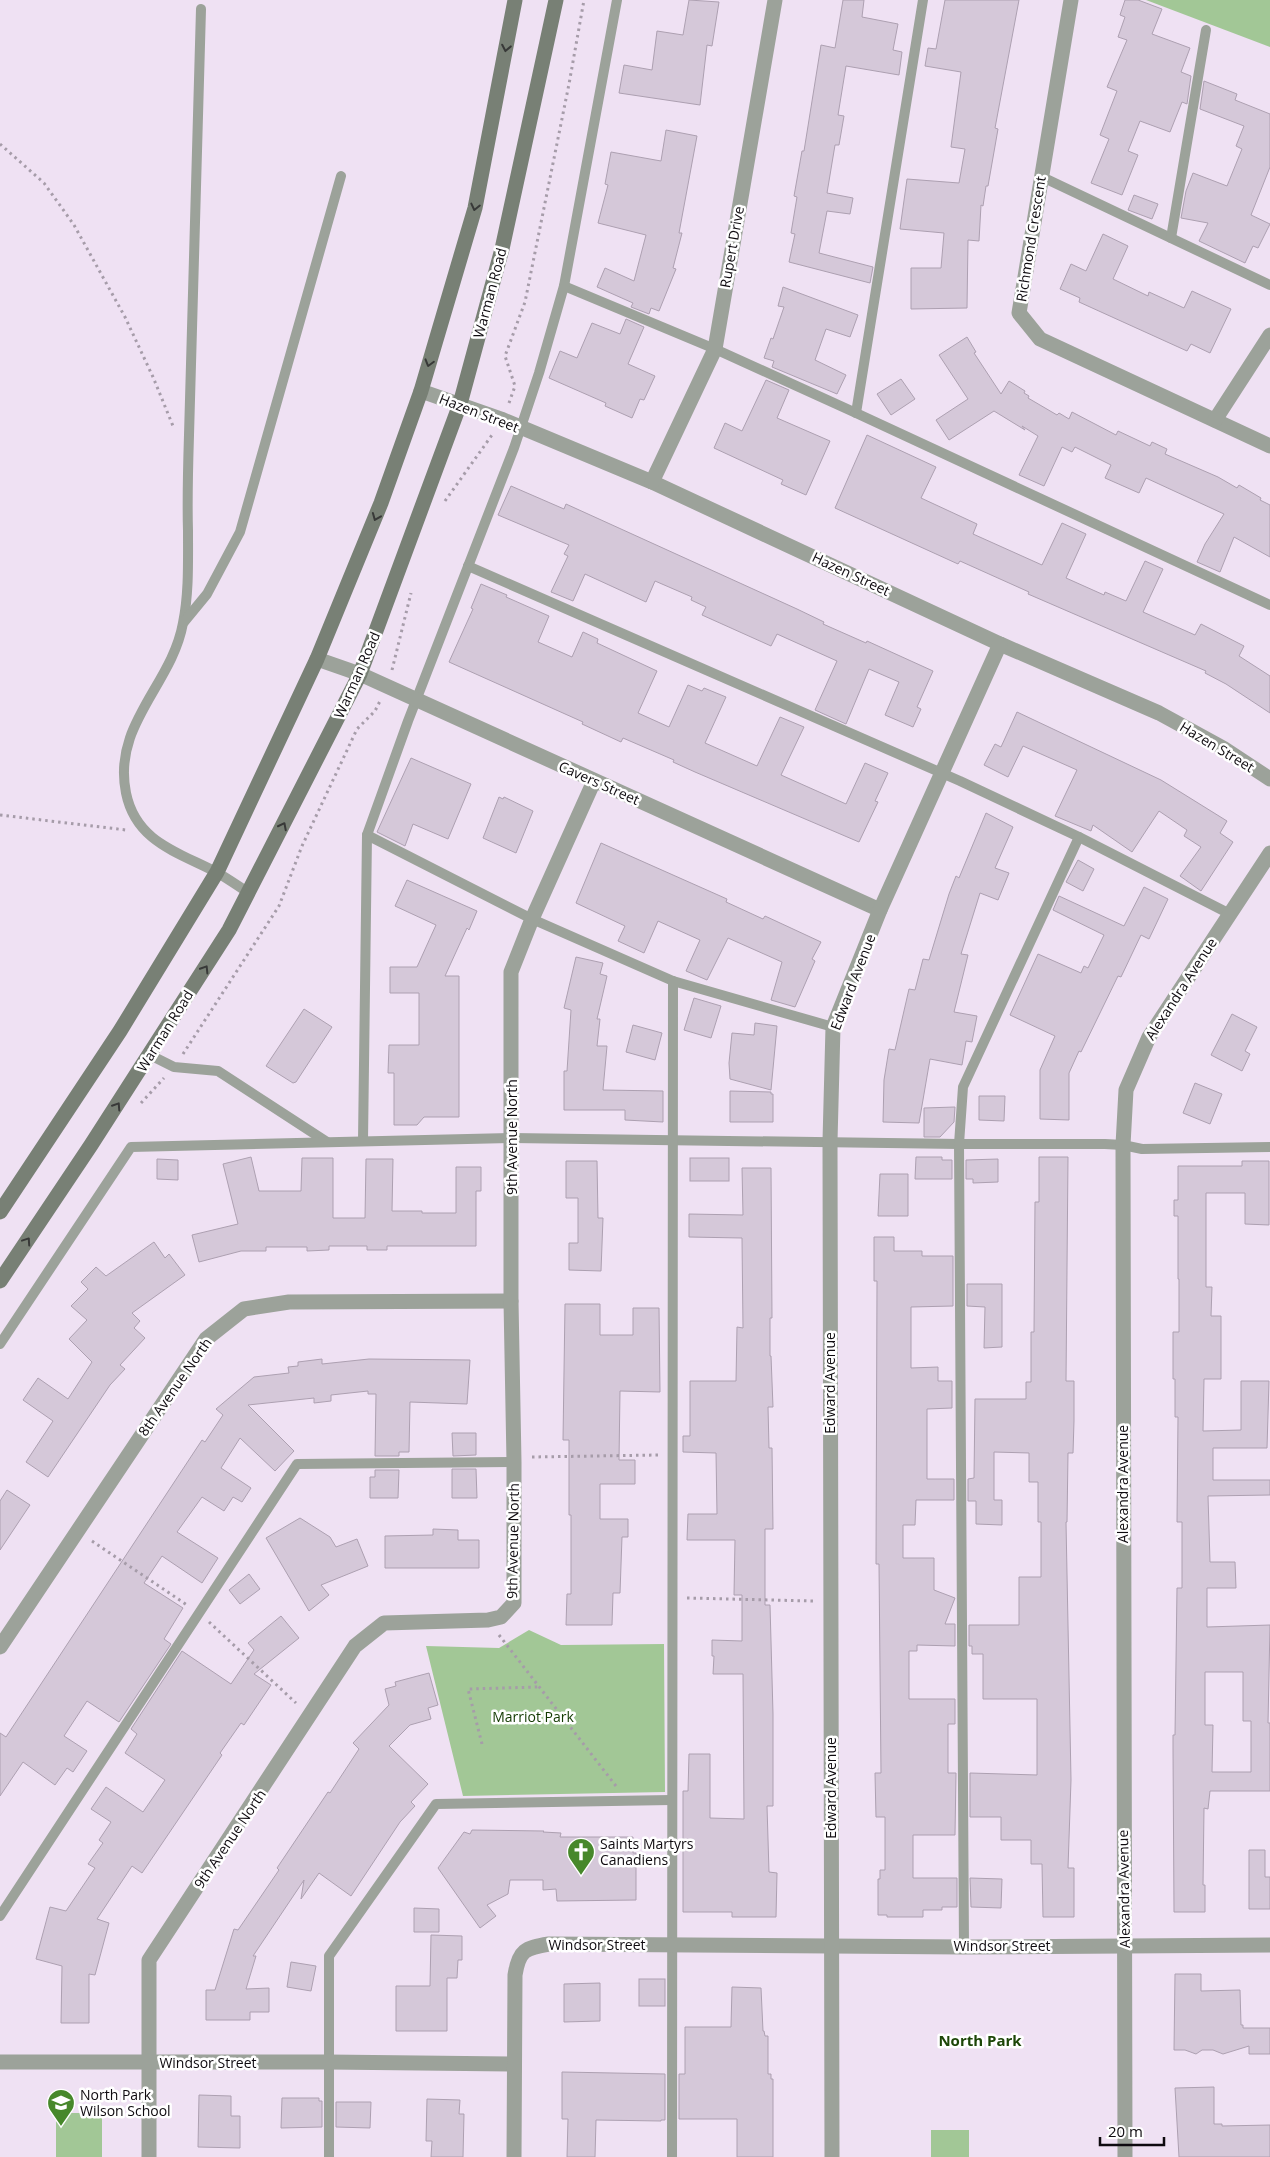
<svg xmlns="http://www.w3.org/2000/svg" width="1270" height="2157" viewBox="0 0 1270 2157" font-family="'Open Sans',sans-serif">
<rect width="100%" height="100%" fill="#efe1f3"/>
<g fill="#a2c796">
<polygon points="1146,0 1270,0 1270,47"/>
<polygon points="529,1630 561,1645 664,1644 665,1792 463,1796 426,1646 499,1648"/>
<rect x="56" y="2113" width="46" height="44"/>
<rect x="931" y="2130" width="38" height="27"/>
</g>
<g fill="#d5c8d9" stroke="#ada0b1" fill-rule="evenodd">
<polygon points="689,0 719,2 712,46 707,45 700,105 619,93 624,65 652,70 657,31 683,35"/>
<polygon points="843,0 864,0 862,17 898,24 893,50 902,52 899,75 846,66 838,115 844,116 839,145 835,145 827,193 853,198 850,214 827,211 819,253 873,267 870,283 789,262 795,234 791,233 797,197 794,196 802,151 804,151 821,45 835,48"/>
<polygon points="945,0 1019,0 995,128 998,129 988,186 986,186 983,206 981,205 979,241 968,240 967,308 911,309 911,268 941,268 944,233 900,229 907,179 959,183 965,149 951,147 961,72 925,66 928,48 936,49"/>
<polygon points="1125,0 1138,0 1162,9 1152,34 1190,48 1181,72 1191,76 1187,104 1182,102 1170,132 1140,121 1128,151 1138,155 1122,195 1091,183 1109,139 1100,135 1117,91 1107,87 1127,40 1118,37 1125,17 1120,15"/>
<polygon points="1204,81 1237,94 1235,100 1270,114 1270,167 1251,215 1270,224 1258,248 1253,246 1245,263 1199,241 1208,223 1181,218 1186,191 1193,173 1227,186 1242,149 1236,146 1244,126 1200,109"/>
<polygon points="666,130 697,136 679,233 682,233 673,268 676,269 659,311 651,308 649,314 631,307 633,303 597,287 605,268 634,281 646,235 598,223 608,185 605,184 611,152 661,161"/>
<polygon points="1134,195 1158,204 1152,219 1128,210"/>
<polygon points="1103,234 1128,246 1113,279 1148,296 1149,292 1184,308 1192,291 1231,309 1210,353 1191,344 1187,351 1079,302 1080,298 1060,289 1071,264 1086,271"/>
<polygon points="783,287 858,315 850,337 826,329 815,360 846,375 837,394 772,367 774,361 764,358 771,338 773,339 784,307 778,306"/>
<polygon points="626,319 644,327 628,364 655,376 644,400 640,399 632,418 605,406 606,403 549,378 560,351 577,358 592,323 620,334"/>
<polygon points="967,337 976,352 974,353 1001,394 1009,381 1025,391 1024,393 1029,396 1028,398 1057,415 1059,413 1069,419 1072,412 1116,435 1118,431 1150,446 1152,442 1167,449 1165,454 1218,477 1237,488 1239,485 1261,498 1260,500 1270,505 1270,557 1234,537 1220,572 1197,562 1205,544 1224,514 1146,478 1139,493 1105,478 1111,465 1075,447 1072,452 1062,447 1044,486 1019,475 1038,436 1022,426 1025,430 994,411 949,440 936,420 968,399 939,355"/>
<polygon points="901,379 915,399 891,415 877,394"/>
<polygon points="766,380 789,390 777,418 830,441 806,495 781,484 783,480 714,448 725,423 742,431"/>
<polygon points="867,435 936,467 921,498 977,524 973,534 1042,565 1062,523 1086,534 1066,578 1104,595 1105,592 1126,601 1145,561 1163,569 1143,612 1195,635 1201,624 1244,646 1239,656 1270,676 1270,713 1226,684 1205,673 1206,671 1028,594 1029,592 960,561 958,564 835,508"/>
<polygon points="511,486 564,509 566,504 797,609 824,622 823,624 866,643 867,641 933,671 917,707 921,709 913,727 885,715 899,682 869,669 846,724 815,710 837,661 777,634 771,646 702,615 706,607 691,600 692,597 655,581 646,602 585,574 573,601 551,592 568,556 564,554 569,545 498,515"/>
<polygon points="481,584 507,595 506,597 549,616 538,642 572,657 583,632 598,639 597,643 657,671 638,713 669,727 688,685 702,691 704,688 726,697 705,743 757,766 780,717 804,727 781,775 846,804 865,763 888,773 875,801 878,802 859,842 695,772 673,762 674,760 623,738 621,742 582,724 583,722 449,662 473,609 471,608"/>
<polygon points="1017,712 1161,780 1227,821 1220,833 1233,842 1201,891 1180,876 1201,847 1184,836 1187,830 1159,811 1132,852 1093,825 1091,831 1055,816 1077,770 1023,746 1008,777 984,765 995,744 1001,747"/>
<polygon points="411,758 471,784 448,839 413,824 405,846 377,832"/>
<polygon points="499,797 503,799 504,797 533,811 516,853 483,838"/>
<polygon points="986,813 1013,827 995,868 1009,873 998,900 980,893 961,954 968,955 954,1012 977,1016 972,1042 966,1041 962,1065 930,1059 919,1123 883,1122 884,1080 889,1049 895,1050 909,989 915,990 923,959 929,960 949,894 956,876 959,878"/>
<polygon points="601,843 727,899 726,902 763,919 765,916 821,942 812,959 815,961 795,1007 771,1000 782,962 728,938 707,980 686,971 700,940 658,921 644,953 618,941 625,926 576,903"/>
<polygon points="1078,860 1094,869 1083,891 1066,882"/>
<polygon points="407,880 477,911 469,930 467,928 445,976 459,976 459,1117 424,1117 417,1125 394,1125 394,1073 388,1073 389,1045 419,1045 419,993 390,993 390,967 417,967 436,925 395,906"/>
<polygon points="1144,887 1168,899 1149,939 1141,935 1121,977 1118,976 1081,1052 1079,1051 1069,1073 1069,1120 1040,1119 1040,1070 1055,1036 1010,1015 1038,954 1081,973 1084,966 1088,968 1104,935 1053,910 1059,896 1124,926"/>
<polygon points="576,957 603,963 600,974 607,976 597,1019 600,1019 597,1046 607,1046 603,1090 663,1091 663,1122 625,1120 625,1110 564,1110 564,1071 567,1071 571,1010 564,1008"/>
<polygon points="694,998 721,1006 711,1038 684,1030"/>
<polygon points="304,1009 332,1027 296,1082 293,1083 266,1066"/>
<polygon points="1232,1014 1257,1027 1245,1051 1250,1054 1242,1071 1211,1055"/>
<polygon points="755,1023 777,1026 771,1090 730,1079 729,1063 732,1033 754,1035"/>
<polygon points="633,1025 662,1033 655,1060 626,1052"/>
<polygon points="1195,1083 1222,1094 1210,1124 1183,1113"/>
<polygon points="730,1091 771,1092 771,1094 773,1094 773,1122 730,1122"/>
<polygon points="979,1096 1005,1096 1004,1121 979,1120"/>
<polygon points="955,1107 954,1122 940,1137 924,1137 924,1108"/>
<polygon points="251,1157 259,1191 301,1191 302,1158 333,1158 333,1218 365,1218 366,1159 393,1159 392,1211 422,1211 422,1213 456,1213 456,1167 481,1167 481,1191 476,1191 476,1246 387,1246 387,1250 367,1250 367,1246 329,1246 329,1250 307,1251 307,1247 266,1247 266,1251 241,1251 199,1262 192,1235 238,1224 223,1164"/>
<polygon points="916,1157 942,1157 942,1160 952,1160 952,1179 915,1179"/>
<polygon points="1039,1157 1068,1157 1066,1381 1074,1381 1074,1421 1073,1453 1068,1453 1067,1522 1066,1522 1071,1780 1068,1868 1074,1868 1074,1917 1043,1917 1042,1864 1031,1864 1031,1840 1001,1840 1001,1817 970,1817 970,1773 1037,1775 1037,1699 983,1699 983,1654 972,1654 972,1646 969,1646 969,1625 1019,1625 1019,1577 1041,1577 1041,1522 1038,1522 1038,1482 1029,1482 1029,1453 994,1452 994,1500 1002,1500 1002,1525 976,1524 976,1501 968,1501 968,1479 974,1478 975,1399 1026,1399 1026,1382 1031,1382 1031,1332 1034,1332 1035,1202 1039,1202"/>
<rect x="690" y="1158" width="39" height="23"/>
<polygon points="157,1159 178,1160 178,1180 157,1179"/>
<polygon points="998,1159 998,1182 973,1183 973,1179 966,1179 966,1160"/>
<polygon points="566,1161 597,1161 598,1218 603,1218 601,1271 569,1270 569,1243 578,1243 578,1198 566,1198"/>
<path d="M1242,1161H1269V1225L1245,1224V1193H1206V1287H1212L1211,1316H1221V1379H1204L1203,1431L1241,1430V1381H1269L1267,1448H1213V1480H1270V1495L1208,1496L1210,1562H1235L1236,1588H1207V1627L1270,1625L1268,1723H1270V1791H1210L1208,1809L1204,1808L1203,1885H1205V1912H1174L1173,1748V1735H1175L1177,1588H1182V1522H1177L1178,1417H1175V1379H1173V1332H1179V1279H1178V1216H1174V1200H1178V1166H1242ZM1205,1672H1243V1721H1251V1772H1212L1213,1725H1205Z"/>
<polygon points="742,1168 771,1168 772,1318 770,1318 770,1356 771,1356 773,1407 768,1407 769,1448 772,1448 773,1529 765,1529 765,1605 770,1605 773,1714 773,1806 767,1806 769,1872 777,1873 776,1917 732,1917 732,1912 683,1912 683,1791 688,1791 689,1754 710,1754 710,1818 744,1819 743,1674 713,1674 714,1656 712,1656 712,1640 742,1641 742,1595 734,1595 735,1540 687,1540 688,1514 717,1514 716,1453 683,1452 683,1436 690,1436 690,1381 736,1381 737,1327 743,1328 742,1238 689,1237 689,1214 743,1215"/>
<polygon points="880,1174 908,1174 908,1216 878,1216"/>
<polygon points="874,1237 894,1237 894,1251 922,1251 922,1256 953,1256 953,1306 911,1307 911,1368 938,1367 938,1381 952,1381 952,1408 927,1409 927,1479 954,1479 954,1500 916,1500 915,1525 903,1525 903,1558 934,1558 934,1590 955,1598 945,1624 955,1624 955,1646 917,1645 917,1651 909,1651 909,1699 955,1699 955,1724 948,1724 948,1773 956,1773 955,1835 913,1835 913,1878 957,1878 957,1907 942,1907 942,1910 923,1910 923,1917 887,1917 887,1915 878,1915 878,1879 880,1879 880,1870 885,1870 885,1817 876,1817 875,1773 881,1773 879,1564 876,1564 877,1281 874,1281"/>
<polygon points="154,1242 165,1258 169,1254 185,1275 132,1313 140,1321 134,1328 145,1338 120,1365 125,1369 110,1385 48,1477 26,1462 53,1421 23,1400 38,1378 68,1399 92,1362 69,1339 87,1320 71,1306 88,1289 81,1282 96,1267 106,1276"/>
<polygon points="967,1284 1002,1284 1002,1347 984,1348 985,1307 967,1306"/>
<polygon points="565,1304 600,1304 600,1335 633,1335 633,1308 659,1308 660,1392 620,1391 619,1460 635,1460 635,1484 600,1484 600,1519 628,1519 628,1537 622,1537 620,1593 613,1593 612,1625 566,1625 567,1594 571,1594 571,1515 569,1515 569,1440 563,1440"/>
<polygon points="322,1359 322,1364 369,1359 470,1360 467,1404 410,1402 409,1452 399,1452 399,1456 375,1456 376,1394 368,1394 368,1391 331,1395 331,1401 314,1403 314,1398 248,1405 294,1451 275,1471 240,1438 221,1468 251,1488 242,1502 233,1497 224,1511 202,1497 177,1532 218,1558 202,1583 162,1556 144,1583 183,1608 164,1639 171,1644 119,1722 87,1701 64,1736 87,1751 73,1772 67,1768 55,1785 23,1762 0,1796 0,1733 6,1737 202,1440 205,1442 223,1415 216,1409 254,1377 289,1373 288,1367 298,1366 298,1362"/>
<polygon points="452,1433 476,1433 476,1455 453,1456"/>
<polygon points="452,1469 476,1469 477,1498 452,1498"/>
<polygon points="375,1470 399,1470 398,1498 370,1498 370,1477 375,1477"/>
<polygon points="7,1490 30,1505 0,1550 0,1501"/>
<polygon points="300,1518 330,1537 336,1547 357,1539 368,1566 321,1585 329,1595 309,1611 266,1538"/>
<polygon points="433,1529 458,1530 458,1540 479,1540 479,1568 385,1568 385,1536 433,1535"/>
<polygon points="249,1574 260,1589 240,1604 229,1590"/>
<polygon points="281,1616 299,1638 254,1674 271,1685 244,1725 241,1723 220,1753 222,1755 142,1873 132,1866 97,1919 109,1923 95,1975 89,1974 89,2023 61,2023 62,1966 36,1959 50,1907 66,1911 95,1868 88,1864 103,1843 99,1840 111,1822 91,1809 106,1787 143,1812 165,1780 125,1753 137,1734 131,1729 182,1651 231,1684 254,1650 248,1643"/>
<polygon points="429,1673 438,1705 428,1708 431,1719 410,1725 389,1746 428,1784 411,1802 415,1806 400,1822 351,1896 319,1873 301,1899 304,1880 253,1956 256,1956 246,1989 269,1988 269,2012 250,2012 250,2020 206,2020 206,1990 215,1990 234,1929 238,1930 279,1870 277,1868 328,1792 330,1793 359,1749 353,1743 389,1705 385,1689 396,1686 395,1682"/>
<polygon points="472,1830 544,1831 543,1832 561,1833 560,1837 633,1837 633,1853 636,1853 636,1900 557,1901 556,1889 543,1890 543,1880 510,1880 508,1894 487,1905 496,1916 480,1928 438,1868 464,1832 470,1834"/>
<polygon points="1249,1850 1265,1850 1265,1877 1270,1877 1270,1909 1249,1909"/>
<polygon points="970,1878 1002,1879 1001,1908 971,1907"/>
<polygon points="414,1908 439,1909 439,1932 414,1932"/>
<polygon points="431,1935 462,1936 462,1960 458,1960 457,1978 447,1978 447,2031 396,2031 396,1986 430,1986"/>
<polygon points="291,1962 316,1966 311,1991 287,1987"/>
<polygon points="1175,1974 1201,1974 1201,1991 1240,1990 1241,2025 1243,2025 1243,2028 1270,2028 1270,2054 1249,2054 1249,2046 1223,2054 1213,2050 1202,2050 1196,2054 1185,2050 1174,2050"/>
<rect x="639" y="1979" width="26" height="27"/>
<polygon points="600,1983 600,2021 564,2022 564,1984"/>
<polygon points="732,1987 761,1988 763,2031 764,2031 765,2036 768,2036 768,2074 771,2074 771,2079 773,2079 773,2157 737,2157 737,2119 679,2119 679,2074 685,2074 685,2027 731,2027"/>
<polygon points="562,2072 665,2074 665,2120 661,2120 661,2121 596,2120 595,2157 567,2157 568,2119 562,2119"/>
<polygon points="1214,2087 1214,2124 1222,2124 1222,2126 1270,2125 1270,2157 1179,2157 1175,2088"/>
<polygon points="199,2095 231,2096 231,2116 240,2116 240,2148 198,2147"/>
<polygon points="282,2098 319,2098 319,2101 322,2101 322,2127 281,2128"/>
<polygon points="427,2099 460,2100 459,2114 464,2114 463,2157 431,2157 432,2141 426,2141"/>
<polygon points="336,2102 371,2102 370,2128 336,2127"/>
</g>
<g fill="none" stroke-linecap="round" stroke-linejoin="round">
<g stroke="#a69ca9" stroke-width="3" stroke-dasharray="2.5 4" stroke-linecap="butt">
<polyline points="0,144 44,183 74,225 125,317 153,377 173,426"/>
<polyline points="509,403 515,386 505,356 525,302 569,84 584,0"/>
<polyline points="445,501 492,435"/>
<polyline points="392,670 411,593"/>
<polyline points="0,815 126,830"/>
<polyline points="183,1054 279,906 302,846 357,729 375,711 380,701"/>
<polyline points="141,1103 164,1078"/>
<polyline points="532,1457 658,1455"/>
<polyline points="92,1541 187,1605"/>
<polyline points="687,1598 813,1601"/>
<polyline points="209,1622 296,1703"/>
<polyline points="499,1635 616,1786"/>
<polyline points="482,1744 468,1689 538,1687"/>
</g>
<g stroke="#9ca29a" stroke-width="10">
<path d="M201,9C197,151 193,293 189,435C188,467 187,499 188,531C188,562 189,593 183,623C172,685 112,724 126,793C136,842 178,852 216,872C227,878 238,886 249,893"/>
<polyline points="1040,176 1270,285"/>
<polyline points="1171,238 1206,30"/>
<polyline points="564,286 715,349 856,413 1270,605"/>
<polyline points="856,413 923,0"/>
<polyline points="468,566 960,781 1079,837 1230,914"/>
<polyline points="184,622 207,594 240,532 341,176"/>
<polyline points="367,835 532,919 673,981 833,1027"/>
<polyline points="150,1055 174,1067 218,1071 327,1142"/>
<polyline points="363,1141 367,835 408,721 514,448 539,373 564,286 617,0"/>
<polyline points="0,1344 131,1147 512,1138 959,1144 1105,1144 1123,1145 1142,1149 1270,1147"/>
<polyline points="0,1916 297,1464 514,1462"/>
<polyline points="964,1947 959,1144 963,1087 1079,837"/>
<polyline points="329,2157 329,1956 436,1804 671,1800"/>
<polyline points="672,2157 673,981"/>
</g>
<g stroke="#9ca29a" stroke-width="15">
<polyline points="1071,0 1019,313 1040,339 1270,446"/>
<polyline points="421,391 501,419 652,482 1000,644 1159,713 1223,748 1270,779"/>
<polyline points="1215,420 1270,335"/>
<polyline points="652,482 715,349 775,0"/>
<polyline points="317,659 360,674 880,910"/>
<polyline points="0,1647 206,1339 244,1309 289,1302 511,1301"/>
<polyline points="0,2062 328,2062 513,2064"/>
<polyline points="149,2157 149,1960 355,1646 384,1623 488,1620 501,1617 514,1603 514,1462 511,1301 511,972 532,919 594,781"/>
<path d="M514,2157L515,1975C519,1950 525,1948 549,1944L964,1947L1270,1945"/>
<polyline points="832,2157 830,1141 833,1027 880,910 1000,644"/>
<polyline points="1125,2157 1123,1145 1126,1090 1149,1037 1270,853"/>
</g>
<g stroke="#788075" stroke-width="15">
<polyline points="0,1212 120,1031 217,872 317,659 381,503 421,391 475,208 515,0"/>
<polyline points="0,1281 91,1145 229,930 360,674 460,404 502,249 556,0"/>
</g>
</g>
<defs><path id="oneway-chevron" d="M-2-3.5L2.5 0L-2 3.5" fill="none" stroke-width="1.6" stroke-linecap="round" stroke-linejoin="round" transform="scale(1.25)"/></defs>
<g stroke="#383938">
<use href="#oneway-chevron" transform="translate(506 48) rotate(101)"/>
<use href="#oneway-chevron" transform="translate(475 207) rotate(103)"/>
<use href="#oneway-chevron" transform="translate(429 363) rotate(106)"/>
<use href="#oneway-chevron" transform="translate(376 517) rotate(112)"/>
<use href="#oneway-chevron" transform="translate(283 826) rotate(-63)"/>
<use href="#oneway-chevron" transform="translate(205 969) rotate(-58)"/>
<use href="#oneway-chevron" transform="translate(117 1106) rotate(-57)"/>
<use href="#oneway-chevron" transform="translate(27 1241) rotate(-56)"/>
</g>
<defs>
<symbol id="church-pin" viewBox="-11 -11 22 30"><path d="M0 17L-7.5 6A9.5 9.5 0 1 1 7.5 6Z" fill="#47882b" stroke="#fff"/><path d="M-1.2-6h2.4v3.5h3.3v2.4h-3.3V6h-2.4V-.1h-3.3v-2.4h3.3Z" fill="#fff"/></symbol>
<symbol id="school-pin" viewBox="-11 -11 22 30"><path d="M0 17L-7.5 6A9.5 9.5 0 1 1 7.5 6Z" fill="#47882b" stroke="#fff"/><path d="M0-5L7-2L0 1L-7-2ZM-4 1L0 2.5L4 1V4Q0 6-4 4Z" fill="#fff"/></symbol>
</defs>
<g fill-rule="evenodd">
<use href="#church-pin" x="565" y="1836" width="32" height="43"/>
<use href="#school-pin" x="45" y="2087" width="32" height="43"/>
</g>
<g text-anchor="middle" stroke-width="5" stroke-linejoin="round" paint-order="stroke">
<g font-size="14" fill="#0e0a0f" stroke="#fff">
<text transform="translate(1031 239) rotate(-81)" y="5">Richmond Crescent</text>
<text transform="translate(732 247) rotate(-80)" y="5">Rupert Drive</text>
<text transform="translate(490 293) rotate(-75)" y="5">Warman Road</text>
<text transform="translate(479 413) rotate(21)" y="5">Hazen Street</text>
<text transform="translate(851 574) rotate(25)" y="5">Hazen Street</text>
<text transform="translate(357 675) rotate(-66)" y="5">Warman Road</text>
<text transform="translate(1217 747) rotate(31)" y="5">Hazen Street</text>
<text transform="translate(599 783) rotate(24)" y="5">Cavers Street</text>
<text transform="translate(853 982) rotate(-69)" y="5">Edward Avenue</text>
<text transform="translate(1181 989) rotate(-57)" y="5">Alexandra Avenue</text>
<text transform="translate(165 1031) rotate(-58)" y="5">Warman Road</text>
<text transform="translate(512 1137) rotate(-90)" y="5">9th Avenue North</text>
<text transform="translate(830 1383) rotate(-90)" y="5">Edward Avenue</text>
<text transform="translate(175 1387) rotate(-55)" y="5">8th Avenue North</text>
<text transform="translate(1123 1484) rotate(-90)" y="5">Alexandra Avenue</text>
<text transform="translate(513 1541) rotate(-89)" y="5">9th Avenue North</text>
<text transform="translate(831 1788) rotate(-90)" y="5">Edward Avenue</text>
<text transform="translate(230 1839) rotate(-56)" y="5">9th Avenue North</text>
<text transform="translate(1124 1889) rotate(-91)" y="5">Alexandra Avenue</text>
<text x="597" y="1950">Windsor Street</text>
<text x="1002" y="1951">Windsor Street</text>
<text x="208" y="2068">Windsor Street</text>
</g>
<g font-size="14" fill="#123900" stroke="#fff">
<text x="533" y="1722">Marriot Park</text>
</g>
<g font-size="14" fill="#0e0a0f" stroke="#fff" text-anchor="start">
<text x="600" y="1849">Saints Martyrs<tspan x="600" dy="16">Canadiens</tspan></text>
<text x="80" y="2100">North Park<tspan x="80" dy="16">Wilson School</tspan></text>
</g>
<g font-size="15" font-weight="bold" fill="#1d4608" stroke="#fff">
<text x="980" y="2046">North Park</text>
</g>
</g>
<path d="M1100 2137v8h64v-8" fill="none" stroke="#0e0a0f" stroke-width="2.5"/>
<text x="1108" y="2137" font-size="15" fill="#0e0a0f" stroke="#ffffff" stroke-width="4" paint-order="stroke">20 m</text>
</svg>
